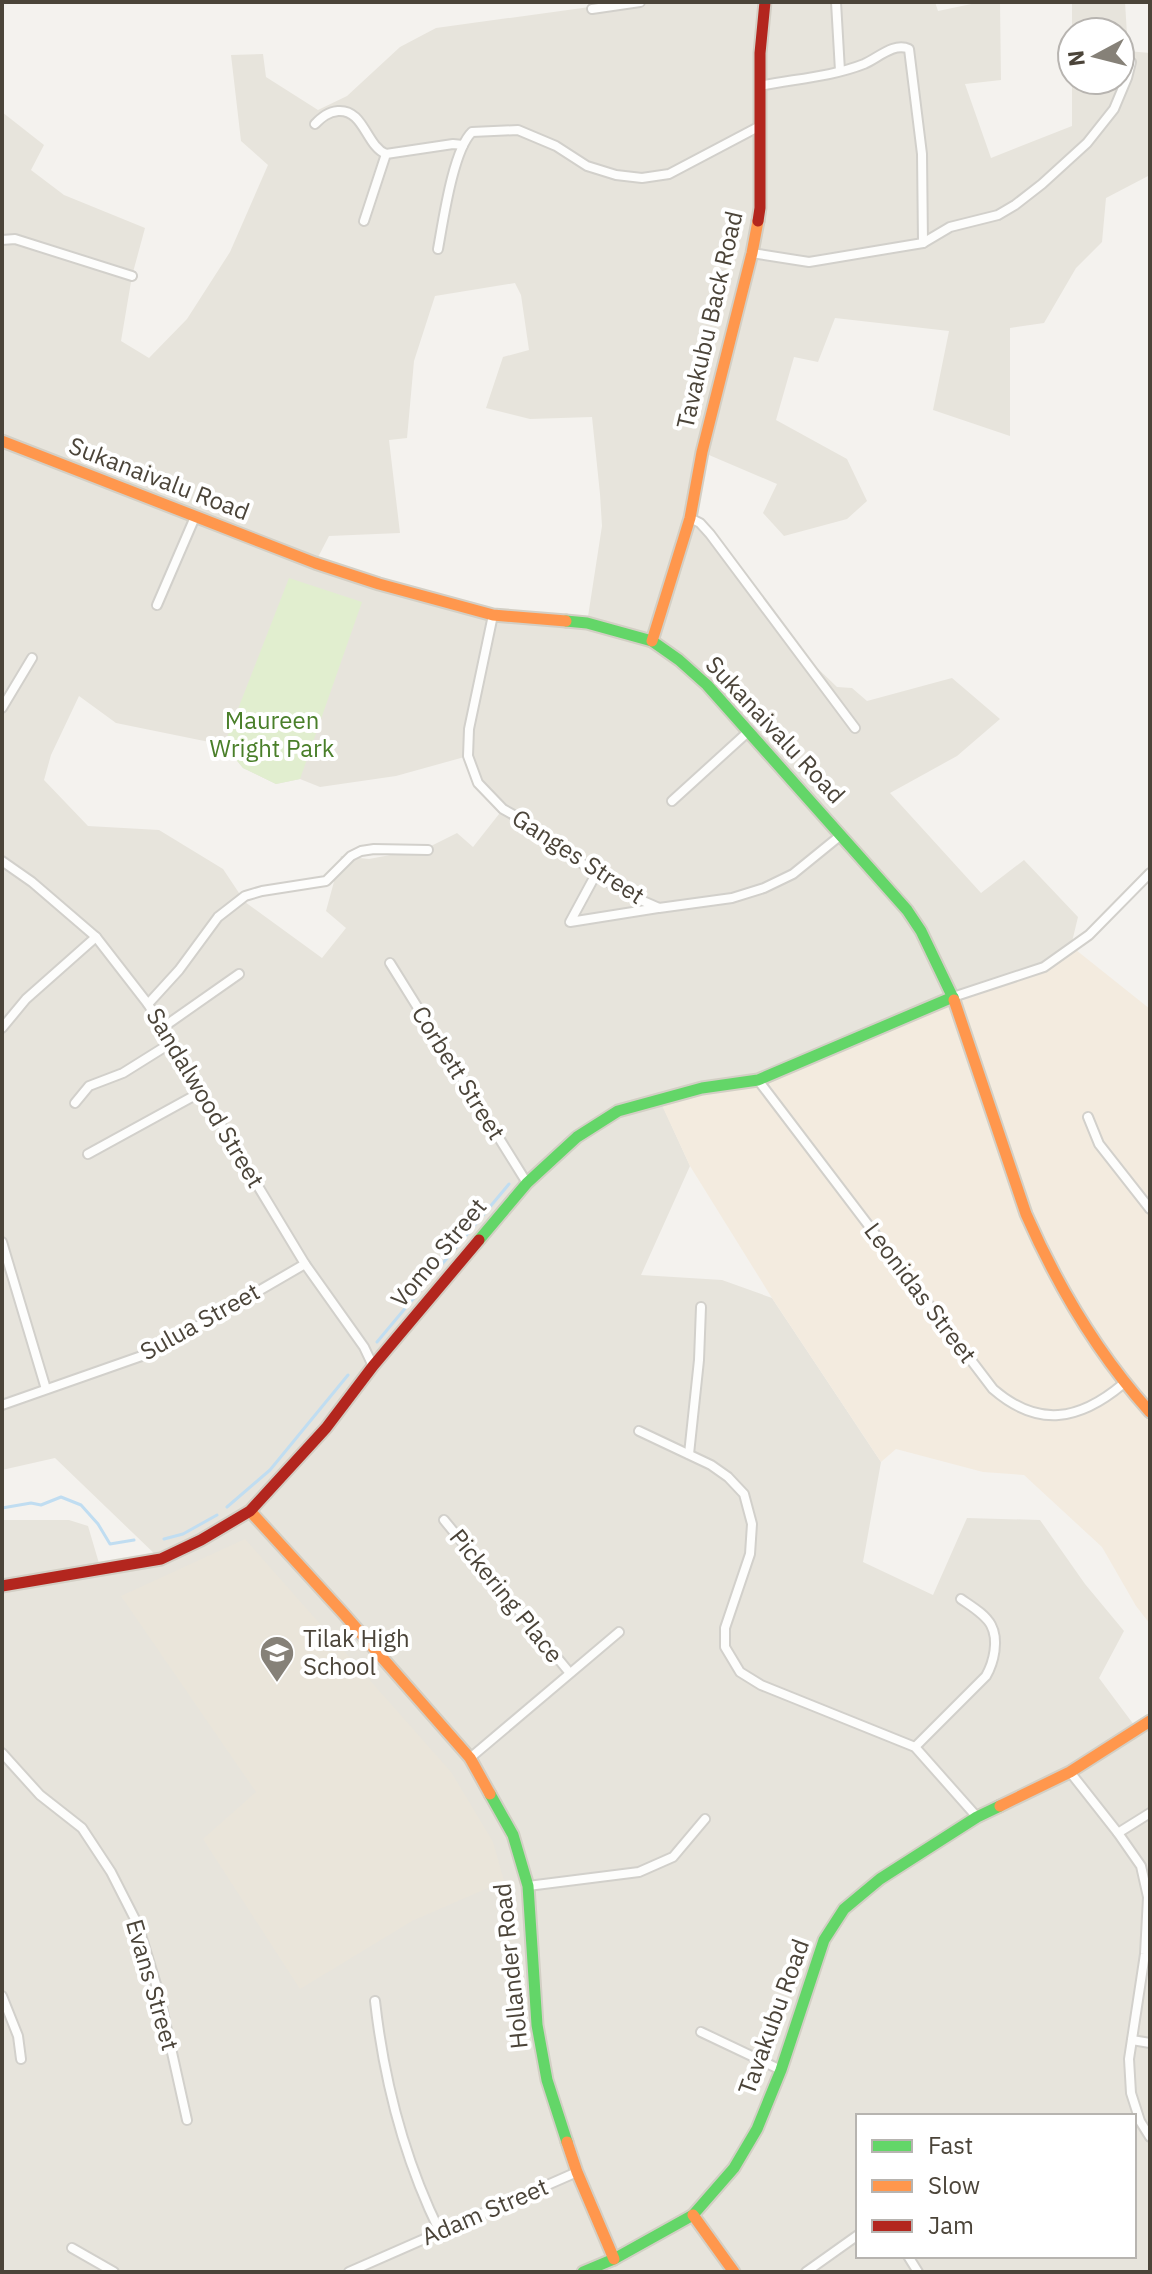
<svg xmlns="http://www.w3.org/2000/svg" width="1152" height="2274" viewBox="0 0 1152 2274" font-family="'IBM Plex Sans',sans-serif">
<rect width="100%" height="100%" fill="#f4f2ee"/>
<path fill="#e7e4dc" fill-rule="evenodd" d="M626,2H935L938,11L981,2H1000L1001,80L965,84L991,158L1072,126V80H1120V32H1072V2H1125L1128,51L1150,53V175L1106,198L1102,242L1076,268L1044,323L1010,328V436L933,410L949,331L835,318L818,362L794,357L776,420L847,459L867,501L847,519L784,536L763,513L777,484L702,452L690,518L700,523L786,638L837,687L852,688L867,701L952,678L1000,719L957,756L890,793L981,893L1024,860L1078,917L1071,946L1044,967L758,1078L660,1100L690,1166L641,1275L722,1280L772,1298L881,1462L863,1562L933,1595L967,1518L1040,1520L1085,1584L1124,1631L1099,1678L1137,1729L1150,1721V2272H2V1520H69L88,1526L101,1570L160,1559L55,1458L2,1470V112L44,145L31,170L64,195L145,228L132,276L121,341L149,358L187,319L230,252L268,165L241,141L231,55L263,54L266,77L318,110L347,96L400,47L436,28ZM515,283L521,295L529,350L503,357L486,408L530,419L592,417L600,494L602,526L587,623L493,615L315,563L329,536L400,533L389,440L407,438L414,361L435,296ZM79,696L116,723L224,745L243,768L276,784L300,779L320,787L396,776L468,756L478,783L503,809L473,847L457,833L427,848L369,859L341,856L326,911L346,928L322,958L245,902L223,869L159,830L88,826L44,780L51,755ZM858,2116H1134V2256H858Z"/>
<polygon fill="#f3ebdf" points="1071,946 1150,1009 1150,1624 1136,1606 1102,1547 1024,1475 983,1472 896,1449 881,1462 772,1298 690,1166 659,1099 758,1080 953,997 1044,967"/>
<polygon fill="#eae5da" points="245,1539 451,1772 493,1842 504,1881 412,1921 300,1989 203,1839 256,1792 121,1596"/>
<polygon fill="#e1eecf" points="289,578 362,602 300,779 276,784 243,768 224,745"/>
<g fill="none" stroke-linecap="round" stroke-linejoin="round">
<g stroke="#c0ddf1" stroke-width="3">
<polyline points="377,1342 509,1184"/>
<polyline points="227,1507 270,1470 348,1375"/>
<polyline points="2,1508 31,1503 41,1505 61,1497 81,1505 98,1524 110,1544 134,1540"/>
<polyline points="164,1539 183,1534 217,1515"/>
</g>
<defs>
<g id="street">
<polyline points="836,2 840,71"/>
<polyline points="592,9 640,2"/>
<path d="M759,86C793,79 831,77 864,64C878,58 894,42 909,49L922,154L923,243"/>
<path d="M315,124C322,117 328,112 338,111C364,109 366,146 386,154L453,144L463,145"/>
<polyline points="364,221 386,154"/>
<polyline points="2,240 15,239 132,276"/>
<path d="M438,249C443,222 453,150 472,132L518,130L556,146L587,166L616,175L642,178L669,174L760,126"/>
<polyline points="752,253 809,262 923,243 950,227 998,215 1015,205 1042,184 1087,143 1114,109 1127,78 1131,62"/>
<polyline points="690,518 700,523 710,534 855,728"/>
<polyline points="157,605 195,517"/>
<polyline points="493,615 469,729 468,756 478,783 503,809 530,824 596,874 627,894 659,908 732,898 764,888 793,874 841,835"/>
<polyline points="2,708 32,658"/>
<polyline points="672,801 749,731"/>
<polyline points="2,861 32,882 96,937 148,1004 305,1264 364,1347 373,1366"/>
<polyline points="596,874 570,922 658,908"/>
<polyline points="390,963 527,1183"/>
<polyline points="953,997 1044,967 1089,935 1150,873"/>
<polyline points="148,1004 179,970 218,917 245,896 262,891 326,881 351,856 361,851 374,849 428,850"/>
<polyline points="2,1028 26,999 96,937"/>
<polyline points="162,1028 239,974"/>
<path d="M758,1080L993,1389C1038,1428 1079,1421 1123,1384"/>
<polyline points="75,1103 89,1086 123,1073 171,1043"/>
<polyline points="1088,1117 1099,1144 1150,1209"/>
<polyline points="88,1154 201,1092"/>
<polyline points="2,1242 46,1389"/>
<polyline points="2,1405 153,1352 305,1264"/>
<polyline points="639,1431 711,1465 728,1477 744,1494 752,1524 750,1554 725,1628 725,1647 740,1672 761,1685 915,1747 977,1817"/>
<polyline points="689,1454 699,1360 701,1307"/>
<polyline points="444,1520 569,1672"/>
<path d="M915,1747L986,1676C994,1662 999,1640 991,1625C985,1614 971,1606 961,1599"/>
<polyline points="2,1753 40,1795 82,1828 111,1872 138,1925 159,1994 187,2120"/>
<polyline points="470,1758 619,1632"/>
<polyline points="1070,1772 1118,1833 1141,1866 1148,1897 1145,1954 1129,2059 1131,2093 1140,2121 1150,2137"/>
<polyline points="1118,1833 1150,1813"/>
<polyline points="528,1886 639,1872 673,1857 705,1819"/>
<polyline points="2,1996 18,2036 21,2059"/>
<path d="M375,2001C384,2081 404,2159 440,2232"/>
<polyline points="701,2032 781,2070"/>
<polyline points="1132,2040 1150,2043"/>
<polyline points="72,2248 114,2272"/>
<polyline points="908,2256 918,2272"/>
<polyline points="349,2272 577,2172"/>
<polyline points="806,2272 858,2235"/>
</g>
<g id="fast">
<polyline points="566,621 587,623 652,641 679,660 707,685 907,910 921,931 954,1000"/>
<polyline points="479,1240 527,1183 577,1137 618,1111 702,1088 758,1080 953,997"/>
<polyline points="490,1794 513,1835 528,1886 537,2025 547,2080 567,2142"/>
<polyline points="583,2272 614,2259 693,2215 734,2168 757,2129 781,2070 824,1940 844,1909 880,1879 977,1817 1000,1806"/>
</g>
<g id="slow">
<polyline points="2,441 315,563 379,584 493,615 566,621"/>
<polyline points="652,641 690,518 702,452 752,253 758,221"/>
<path d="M954,1000L1026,1214C1058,1287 1097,1353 1150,1412"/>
<polyline points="250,1511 343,1613 470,1758 490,1794"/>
<polyline points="1000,1806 1070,1772 1150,1721"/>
<polyline points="567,2142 577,2172 614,2259"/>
<polyline points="693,2215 734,2272"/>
</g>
<g id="jam">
<polyline points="758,221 760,208 760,53 765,2"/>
<polyline points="2,1586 161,1559 201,1540 250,1511 326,1428 373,1366 479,1240"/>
</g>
</defs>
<use href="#street" stroke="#d2d0cb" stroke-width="12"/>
<use href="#fast" stroke="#d3cfc5" stroke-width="15"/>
<use href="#slow" stroke="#d3cfc5" stroke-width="15"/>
<use href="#jam" stroke="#d3cfc5" stroke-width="15"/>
<use href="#street" stroke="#fdfdfc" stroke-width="8"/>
<use href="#fast" stroke="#63d668" stroke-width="11"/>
<use href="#slow" stroke="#ff974d" stroke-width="11"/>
<use href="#jam" stroke="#b3261e" stroke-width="11"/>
</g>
<defs>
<symbol id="school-pin" viewBox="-11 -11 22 30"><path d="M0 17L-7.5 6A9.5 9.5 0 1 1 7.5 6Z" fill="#868178" stroke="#fff"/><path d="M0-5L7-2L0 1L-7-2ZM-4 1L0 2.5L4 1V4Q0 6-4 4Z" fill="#fff"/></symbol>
</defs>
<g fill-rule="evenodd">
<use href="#school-pin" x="257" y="1633" width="40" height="54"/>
</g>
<g text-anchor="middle" stroke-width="8" stroke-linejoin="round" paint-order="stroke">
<g font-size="24" fill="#4b4439" stroke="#fff">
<text transform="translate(710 320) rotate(-77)" y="8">Tavakubu Back Road</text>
<text transform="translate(159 479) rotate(21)" y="8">Sukanaivalu Road</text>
<text transform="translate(775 730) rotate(47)" y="8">Sukanaivalu Road</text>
<text transform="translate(578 857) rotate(33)" y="8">Ganges Street</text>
<text transform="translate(458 1073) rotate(58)" y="8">Corbett Street</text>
<text transform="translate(205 1098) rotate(59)" y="8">Sandalwood Street</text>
<text transform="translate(439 1253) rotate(-50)" y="8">Vomo Street</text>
<text transform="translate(920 1293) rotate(53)" y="8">Leonidas Street</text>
<text transform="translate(200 1322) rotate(-29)" y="8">Sulua Street</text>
<text transform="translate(506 1596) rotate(51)" y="8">Pickering Place</text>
<text transform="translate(511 1966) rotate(-96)" y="8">Hollander Road</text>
<text transform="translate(152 1985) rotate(74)" y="8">Evans Street</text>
<text transform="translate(774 2017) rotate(-70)" y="8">Tavakubu Road</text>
<text transform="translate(485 2212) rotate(-23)" y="8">Adam Street</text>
</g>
<g font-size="24" fill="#4a7f2a" stroke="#fff">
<text x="272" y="729">Maureen<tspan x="272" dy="28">Wright Park</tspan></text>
</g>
<g font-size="24" fill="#4b4439" stroke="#fff" text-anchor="start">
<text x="303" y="1647">Tilak High<tspan x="303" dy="28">School</tspan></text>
</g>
</g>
<rect width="1152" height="2274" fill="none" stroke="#4b4439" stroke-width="8"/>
<rect x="856" y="2114" width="280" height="144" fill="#ffffff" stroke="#b7b4b0" stroke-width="2"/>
<rect x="872" y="2140" width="40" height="12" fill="#63d668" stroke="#b7b4b0" stroke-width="2"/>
<text x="928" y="2154" font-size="24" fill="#4b4439">Fast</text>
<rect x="872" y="2180" width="40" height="12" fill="#ff974d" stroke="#b7b4b0" stroke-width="2"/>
<text x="928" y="2194" font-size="24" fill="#4b4439">Slow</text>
<rect x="872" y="2220" width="40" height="12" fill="#b3261e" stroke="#b7b4b0" stroke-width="2"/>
<text x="928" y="2234" font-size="24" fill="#4b4439">Jam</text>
<g transform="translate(1096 56) rotate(263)"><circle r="38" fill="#ffffff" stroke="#b7b4b0" stroke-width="2"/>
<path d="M0-6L14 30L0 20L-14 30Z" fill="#868178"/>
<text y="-12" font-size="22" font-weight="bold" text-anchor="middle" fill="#4b4439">N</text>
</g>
</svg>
